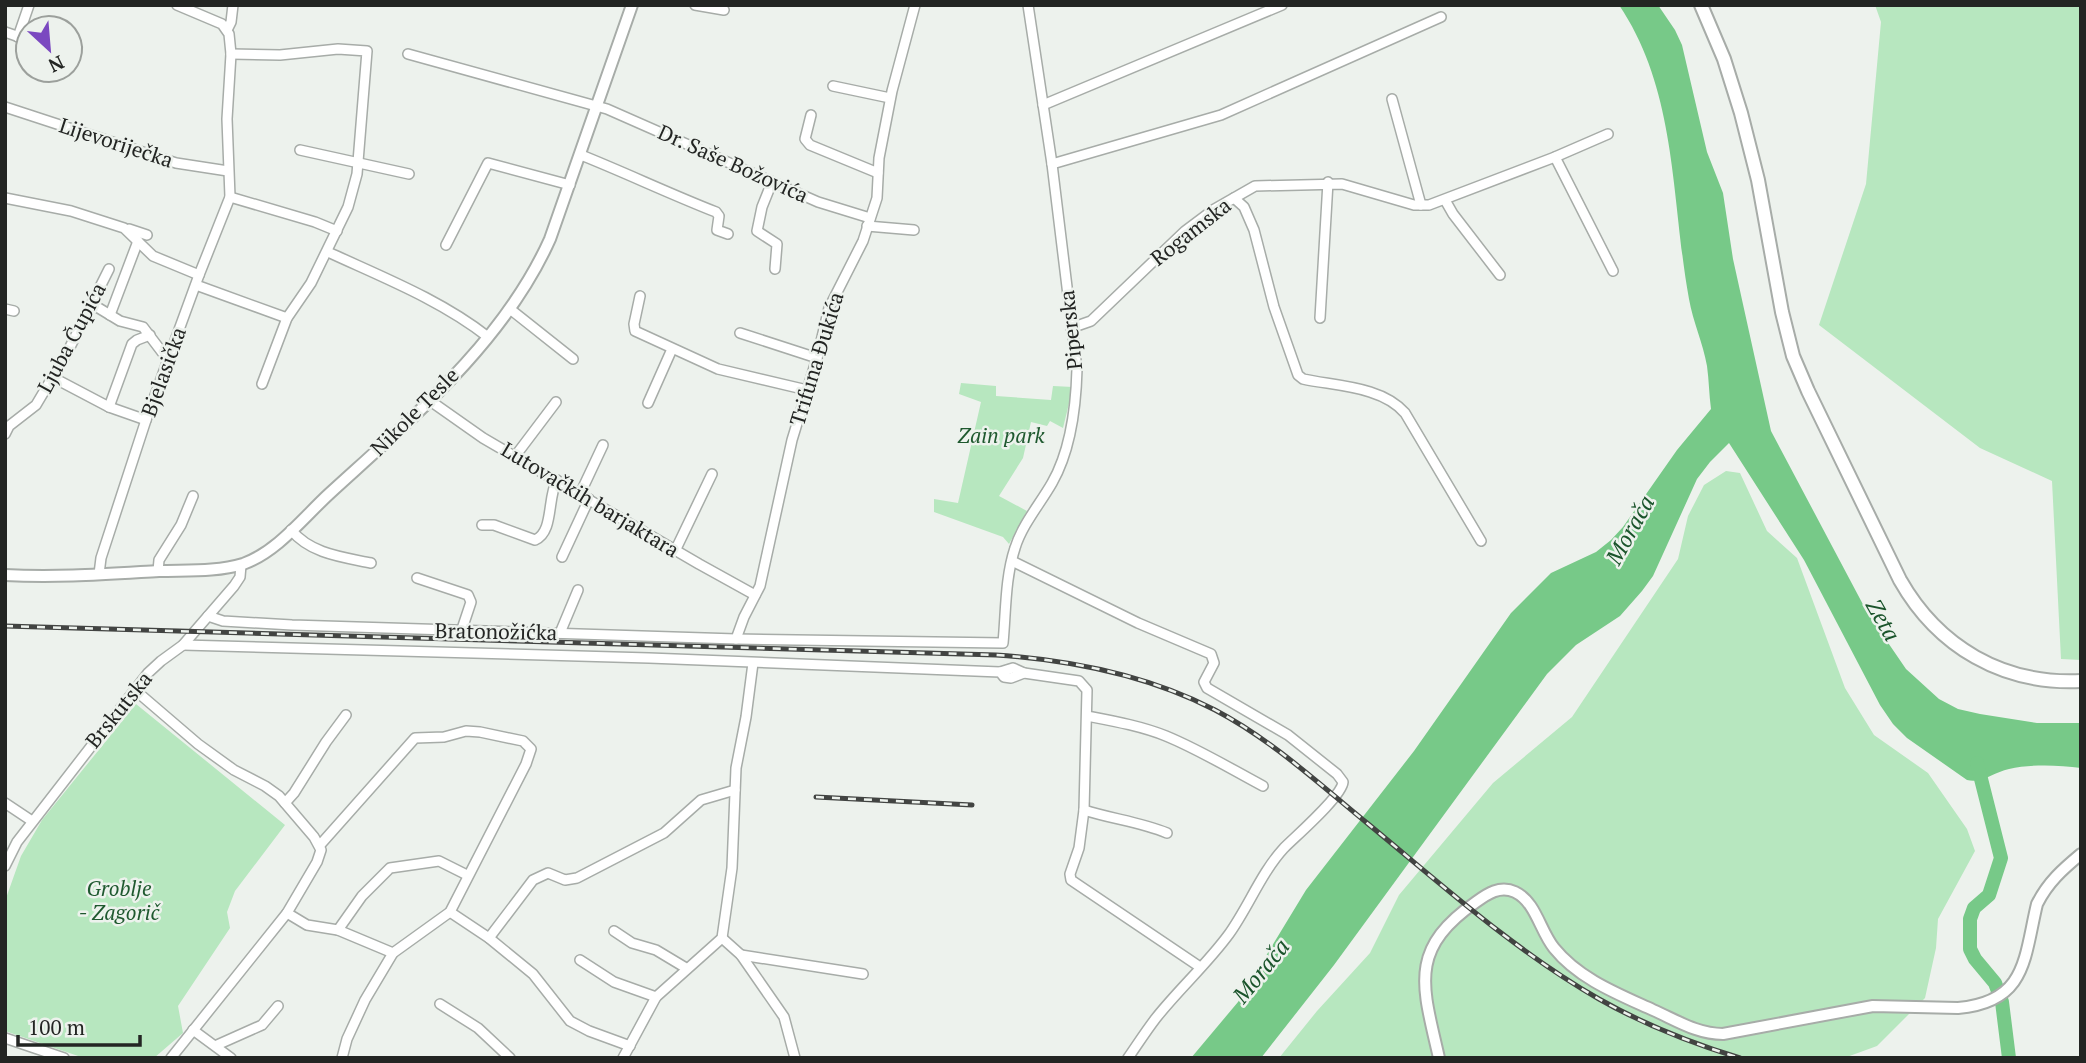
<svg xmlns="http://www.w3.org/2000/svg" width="2086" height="1063" viewBox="0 0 2086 1063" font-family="'PT Serif',serif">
<rect width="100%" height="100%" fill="#edf2ed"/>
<g fill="#b7e7bf">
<polygon points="1875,5 2081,5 2081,660 2061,659 2052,481 1980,448 1819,325 1866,184 1881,22"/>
<polygon points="961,383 996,386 996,396 1051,400 1053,386 1073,387 1063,428 1050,421 1047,426 1031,422 1023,458 999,496 1027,511 1009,544 1003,537 934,512 934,499 958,503 981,402 959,394"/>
<polygon points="1726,471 1740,473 1767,531 1797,558 1845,688 1874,735 1928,773 1967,829 1975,851 1938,919 1936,948 1925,998 1877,1046 1844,1058 1279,1058 1317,1011 1370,953 1399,895 1493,783 1572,717 1678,559 1688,516 1704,485"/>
<polygon points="136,704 285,825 235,891 227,912 230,928 178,1006 183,1033 154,1058 84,1058 5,1031 5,901 21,856 42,820"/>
</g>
<path fill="#77c988" d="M1619,5H1658L1675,30L1682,45L1707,152L1723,193L1733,259L1771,431L1867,612L1906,669L1939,699L1958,709L1980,714L2037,723H2081V768C2058,765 2031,764 2009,769C1994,772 1982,784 1967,780L1907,738L1893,724L1880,705L1804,560L1729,443L1710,462L1697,479L1653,576L1642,591L1620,616L1576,645L1547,674L1334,965L1261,1058H1191L1238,1002L1306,890L1414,751L1511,613L1551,573L1596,552L1611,540L1623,527L1677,450L1711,409C1709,395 1709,380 1707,366C1703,343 1693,322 1689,299C1671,201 1678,92 1619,5Z"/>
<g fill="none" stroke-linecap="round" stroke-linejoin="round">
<polyline stroke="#77c988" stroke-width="14" points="1977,763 2001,858 1989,895 1974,908 1970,919 1970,949 1975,959 1995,983 2002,1002 2009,1058"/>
<defs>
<g id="minor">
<polyline points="695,5 724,10"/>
<polyline points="227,30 231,22 233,5"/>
<polyline points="5,32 28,40"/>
<polyline points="18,37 29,5"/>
<polyline points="231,54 280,55 338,49 367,51 357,174 348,207 311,283 287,318 262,384"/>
<polyline points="408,54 607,109 818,202 870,218"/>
<polyline points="833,86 890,98"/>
<polyline points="1392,99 1421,205"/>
<polyline points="1043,105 1282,5"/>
<polyline points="5,107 176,163 228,171"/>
<polyline points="811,115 805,139 810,145 878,173"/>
<polyline points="300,150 409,174"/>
<path d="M581,155C626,173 670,194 716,212L719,216L717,230L728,234"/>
<polyline points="1555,157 1613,271"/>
<polyline points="1052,164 1221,115 1441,17"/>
<polyline points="772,182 762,207 757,231 777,244 775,269"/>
<polyline points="230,197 315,222 337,231"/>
<polyline points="5,198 71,211 124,228 153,256 199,275"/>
<path d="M1234,198L1244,207L1254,230L1274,307L1298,375L1303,379C1335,386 1382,386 1405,413L1481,541"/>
<polyline points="1445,200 1453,214 1500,275"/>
<polyline points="867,226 914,230"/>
<polyline points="129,229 147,235"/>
<polyline points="446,245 488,163 570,185"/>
<path d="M328,252C382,277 441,300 488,337"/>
<polyline points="196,285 287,318"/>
<polyline points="640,296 634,324 635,331 718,369 807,390"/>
<polyline points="92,304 120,321 143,327 168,360"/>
<polyline points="5,309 14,311"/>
<polyline points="510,309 573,359"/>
<polyline points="110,315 138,241"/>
<polyline points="1320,318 1328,182"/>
<polyline points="1071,328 1091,321 1185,231 1213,210 1255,186 1342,184 1414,205 1429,205 1555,157 1608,134"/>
<polyline points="740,333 817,358"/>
<polyline points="52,377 109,407 146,420"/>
<polyline points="429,400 483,438 699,564 755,595"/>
<polyline points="648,403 672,349"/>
<polyline points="109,407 132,344 137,340 150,335"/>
<polyline points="5,434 9,426 36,405 68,351 109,269"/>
<polyline points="516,455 556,402"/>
<polyline points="580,494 603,445"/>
<path d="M482,525H494L535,540C554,532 547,498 557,480"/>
<path d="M291,530C311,554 342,557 371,563"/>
<polyline points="675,551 712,474"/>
<polyline points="562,557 589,499"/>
<path d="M1012,561L1138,623L1211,654L1214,663L1204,682L1207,688L1288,735L1337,774L1343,782C1342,796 1297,835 1284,848C1261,873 1249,906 1229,934C1207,964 1179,989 1156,1018C1146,1031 1137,1045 1128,1058"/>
<polyline points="158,571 159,560 181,525 193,496"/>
<polyline points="99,574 101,558 146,420 199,275 230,197 227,119 231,54 229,34 222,24 177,5"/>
<polyline points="417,578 468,595 471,602 461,632"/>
<polyline points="208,616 223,621 292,625 736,639 744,617 760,586 792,440 817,358 829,308 863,241 877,198 879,158 892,91 915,5"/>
<polyline points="560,633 578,590"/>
<path d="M736,639L1003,643C1006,612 1005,578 1015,548C1022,525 1040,504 1052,483C1071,450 1076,407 1077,369L1052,164L1028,5"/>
<polyline points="183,645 649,658 1000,672 1004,677 1011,678 1024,673 1079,681 1087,690 1084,810 1079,848 1070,874 1071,880 1200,967"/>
<polyline points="1000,672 1013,668 1024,673"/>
<polyline points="135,690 198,744 234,770 265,786 279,796 314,837 321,850 317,862 287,913 171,1058"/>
<path d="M1087,716C1113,721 1141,726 1166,736C1200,750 1231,769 1263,786"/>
<polyline points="5,803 32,821"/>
<polyline points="285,803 294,793 326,742 346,715"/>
<path d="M1084,810C1112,819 1140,822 1167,833"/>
<polyline points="320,845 415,738 444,737 466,731 480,732 523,741 531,749 526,764 450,912 393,953 365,1000 347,1039 342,1058"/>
<polyline points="5,866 17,842 148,673 161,661 183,645 234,586 240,577 241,565"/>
<polyline points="450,912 489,938 533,974 570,1021 589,1031 630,1046"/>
<polyline points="287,913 307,925 338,930 393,953"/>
<polyline points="338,930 362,896 390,868 439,861 467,875"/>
<polyline points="614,931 632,943 656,950 686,968"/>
<polyline points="489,938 533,880 548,873 565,880 577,878 664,833 701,800 735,790"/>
<polyline points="722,938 741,955 784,1017 795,1058"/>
<polyline points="741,955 863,974"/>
<polyline points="580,960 614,982 656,997"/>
<polyline points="440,1004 478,1028 510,1058"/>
<polyline points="193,1030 231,1058"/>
<polyline points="5,1038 64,1058"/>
<polyline points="217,1045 262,1025 278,1006"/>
<polyline points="623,1058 656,997 722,938 732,868 736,768 746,717 753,663"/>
</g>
<g id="tertiary">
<path d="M5,575C56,578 108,574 159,571C186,570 217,572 243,564C277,552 304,517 329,494C411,419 504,342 550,239L632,5"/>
<path d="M1439,1058C1423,987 1407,950 1476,902C1487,894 1500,885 1515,892C1536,902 1540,931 1554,948C1579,979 1618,994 1653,1010C1676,1020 1697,1034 1723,1034L1873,1006L1958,1008C2027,1002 2024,958 2037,904C2048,882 2063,869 2081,854"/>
</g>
<path id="secondary" d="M1701,5L1724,59L1741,113L1758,180L1782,312L1793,356L1808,391L1900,580C1938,647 2003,685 2081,681"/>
</defs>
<use href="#minor" stroke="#a7aca8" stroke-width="12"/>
<use href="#tertiary" stroke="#a7aca8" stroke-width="14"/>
<use href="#secondary" stroke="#a7aca8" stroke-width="16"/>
<use href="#minor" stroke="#fff" stroke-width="9"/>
<use href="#tertiary" stroke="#fff" stroke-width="10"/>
<use href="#secondary" stroke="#fff" stroke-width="12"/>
<defs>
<g id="rail">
<path d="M5,626L996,655C1071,660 1147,675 1215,710C1272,740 1318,783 1367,823C1441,884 1515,951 1599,999C1643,1024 1691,1043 1740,1058"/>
<polyline points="816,797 972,805"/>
</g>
</defs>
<use href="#rail" stroke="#424442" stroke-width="5"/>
<use href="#rail" stroke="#edf2ed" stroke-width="2.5" stroke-dasharray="8" stroke-linecap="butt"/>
</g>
<g text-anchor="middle" stroke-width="5" stroke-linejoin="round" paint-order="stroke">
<g font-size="21" fill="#232523" stroke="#edf2ed">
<text transform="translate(116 143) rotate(18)" y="7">Lijevoriječka</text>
<text transform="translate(733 164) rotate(24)" y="7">Dr. Saše Božovića</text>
<text transform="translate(1191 232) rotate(-38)" y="7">Rogamska</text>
<text transform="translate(1071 330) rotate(-96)" y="7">Piperska</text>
<text transform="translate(72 338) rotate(-62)" y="7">Ljuba Čupića</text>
<text transform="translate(817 359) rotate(-73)" y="7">Trifuna Đukića</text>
<text transform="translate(164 372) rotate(-70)" y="7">Bjelasička</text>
<text transform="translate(415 412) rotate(-45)" y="7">Nikole Tesle</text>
<text transform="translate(590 500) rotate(31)" y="7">Lutovačkih barjaktara</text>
<text transform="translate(496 632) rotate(1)" y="7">Bratonožićka</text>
<text transform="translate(119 710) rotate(-51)" y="7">Brskutska</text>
</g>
<g font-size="21" font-style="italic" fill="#1f592f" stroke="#edf2ed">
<text x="1001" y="443">Zain park</text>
<text x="119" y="896">Groblje<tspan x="119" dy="24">- Zagorič</tspan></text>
</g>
<g font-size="23" font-style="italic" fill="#1a542b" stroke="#edf2ed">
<text transform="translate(1630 530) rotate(-61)" y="8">Morača</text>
<text transform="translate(1883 620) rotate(60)" y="8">Zeta</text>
<text transform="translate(1261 971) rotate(-51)" y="8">Morača</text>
</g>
</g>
<rect width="2086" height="1063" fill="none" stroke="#232523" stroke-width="14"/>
<g transform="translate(49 49) rotate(154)"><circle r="33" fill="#edf2ed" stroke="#9ca09c" stroke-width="2"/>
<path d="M0-5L12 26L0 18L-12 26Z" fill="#7b49c0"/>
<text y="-10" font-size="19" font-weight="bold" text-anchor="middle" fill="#232523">N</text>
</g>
<path d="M18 1035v10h122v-10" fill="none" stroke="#232523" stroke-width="3.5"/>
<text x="28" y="1035" font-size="21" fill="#232523" stroke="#edf2ed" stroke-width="5" paint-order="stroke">100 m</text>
</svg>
